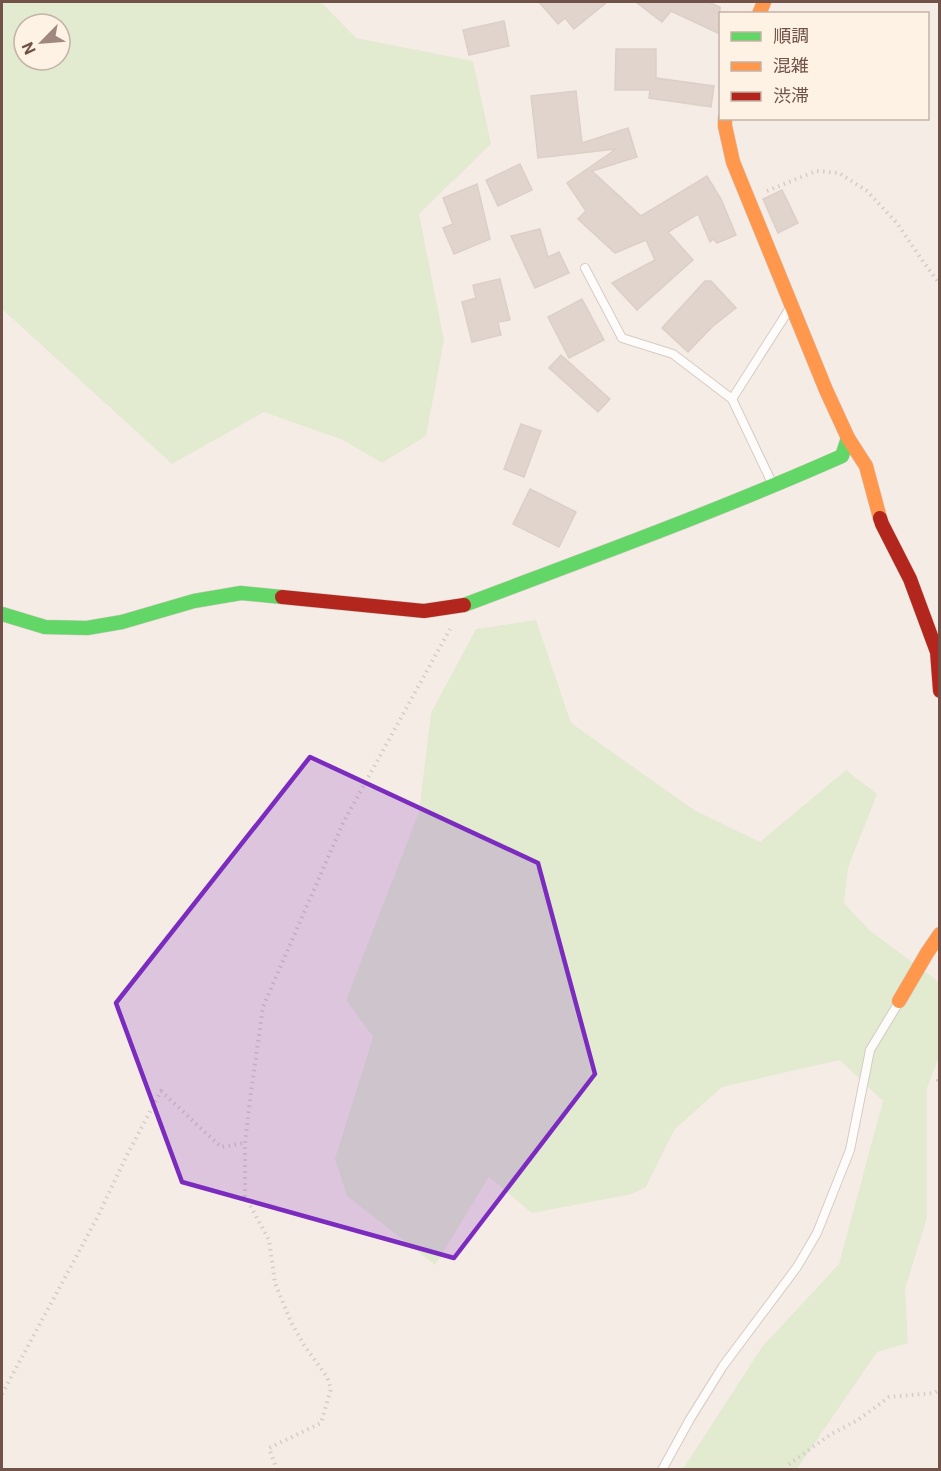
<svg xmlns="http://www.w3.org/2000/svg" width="941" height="1471" viewBox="0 0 941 1471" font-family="Roboto,'Noto Sans JP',sans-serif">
<rect width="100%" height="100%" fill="#f5ede5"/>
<g fill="#e2ead0" fill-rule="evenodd">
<path d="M2,2H321L356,38L473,61L491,144L419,214L444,340L426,436L382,463L343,440L264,412L172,464L2,309ZM24,24H60V60H24Z"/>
<polygon points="536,620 571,723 694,810 760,842 846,770 877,794 848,868 844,903 869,930 939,982 939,1057 927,1088 927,1218 905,1289 908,1343 877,1352 797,1469 683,1469 762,1347 839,1264 883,1101 840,1060 722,1087 674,1130 646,1187 632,1194 532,1213 489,1177 435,1265 347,1196 335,1159 373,1037 346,1000 419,812 431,713 476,629"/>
</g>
<g fill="#e1d4cd" stroke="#ddcfc8" stroke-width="1.5">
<polygon points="539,2 607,2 574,29 565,18 558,24"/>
<polygon points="636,2 708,2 720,7 720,34 671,11 662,22"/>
<polygon points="504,21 509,46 469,55 463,30"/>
<polygon points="616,49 656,49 656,78 714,86 711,107 649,98 650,90 615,90"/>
<polygon points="576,91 582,143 628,128 637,157 592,171 641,216 707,176 721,199 736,235 717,243 713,239 710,242 698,214 668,232 693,260 637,310 612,283 655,260 646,240 615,253 578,219 586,211 567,183 616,149 538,158 531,96"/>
<polygon points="520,164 532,190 498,206 486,180"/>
<polygon points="477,184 490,239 454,254 443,228 453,224 443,198"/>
<polygon points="782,190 798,223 778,233 763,199"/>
<polygon points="540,229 548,257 559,252 569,273 535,288 511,236"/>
<polygon points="500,279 510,320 498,322 501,335 472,342 462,302 476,298 473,285"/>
<polygon points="705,281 711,281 736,308 712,327 688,352 662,328"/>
<polygon points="582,299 604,340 569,358 548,317"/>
<polygon points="561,355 610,399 598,412 549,368"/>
<polygon points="521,424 541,431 524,477 504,469"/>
<polygon points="530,489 576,512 559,547 513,524"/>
</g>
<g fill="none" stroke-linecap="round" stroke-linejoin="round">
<defs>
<g id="lane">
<polyline points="585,268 622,338 673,354 732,399 772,483"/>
<polyline points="732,399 790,308"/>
<polyline points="662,1470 690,1419 723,1366 797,1267 817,1233 850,1150 870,1050 899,1002"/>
</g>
<g id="fast">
<path d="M464,605C591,557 718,511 842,456L848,438"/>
<polyline points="2,614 45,627 87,628 122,622 194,601 241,593 282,597"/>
</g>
<g id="slow">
<polyline points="759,14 764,2"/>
<polyline points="725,118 725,126 733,162 826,390 848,438 866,466 880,518"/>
<polyline points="899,1001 927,953 940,934"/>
</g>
<g id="jam">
<polyline points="880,518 882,524 910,579 937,652 940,691"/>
<polyline points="282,597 424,611 464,605"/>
</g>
</defs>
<use href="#lane" stroke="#d6cac4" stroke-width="10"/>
<use href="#fast" stroke="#d5c9c2" stroke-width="15"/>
<use href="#slow" stroke="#d5c9c2" stroke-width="15"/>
<use href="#jam" stroke="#d5c9c2" stroke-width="15"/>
<g stroke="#d5ccc8" stroke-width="4" stroke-dasharray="1.5 4.5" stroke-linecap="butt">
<polyline points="767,191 816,171 839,173 867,191 897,223 924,263 940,284"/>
<polyline points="940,1074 938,1080 940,1088"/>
<polyline points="2,1394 69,1270 97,1218 126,1157 161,1091 221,1147 245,1143"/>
<polyline points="277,1470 269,1448 321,1423 331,1389 327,1377 304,1345 291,1322 275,1283 269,1240 245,1196 245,1143 251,1092 263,1007 343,823 450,629"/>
<polyline points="787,1470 788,1465 831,1434 858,1420 889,1397 934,1393 940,1390"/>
</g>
<use href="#lane" stroke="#fefcfb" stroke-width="8"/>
<use href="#fast" stroke="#63d668" stroke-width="14"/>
<use href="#slow" stroke="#ff974d" stroke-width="14"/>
<use href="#jam" stroke="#b3261e" stroke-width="14"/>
</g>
<path fill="#7b2cbf" fill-opacity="0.2" stroke="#7b2cbf" stroke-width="4.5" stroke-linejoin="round" d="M310,757L538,863L595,1074L454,1258L182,1182L116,1003Z"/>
<rect width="941" height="1471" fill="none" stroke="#705248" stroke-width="6"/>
<rect x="719" y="12" width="210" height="108" fill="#fef2e5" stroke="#c5b2a6" stroke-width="1.5"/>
<rect x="731" y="32" width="30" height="9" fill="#63d668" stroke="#c5b2a6" stroke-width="1.5"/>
<text x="773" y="42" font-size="18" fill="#705248">順調</text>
<rect x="731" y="62" width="30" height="9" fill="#ff974d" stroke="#c5b2a6" stroke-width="1.5"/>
<text x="773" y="72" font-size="18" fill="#705248">混雑</text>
<rect x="731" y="92" width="30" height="9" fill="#b3261e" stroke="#c5b2a6" stroke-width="1.5"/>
<text x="773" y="102" font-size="18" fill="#705248">渋滞</text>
<g transform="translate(42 42) rotate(245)"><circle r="28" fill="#fef2e5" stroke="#c5b2a6" stroke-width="1.5"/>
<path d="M0-4.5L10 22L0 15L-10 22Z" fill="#9f887f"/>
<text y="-9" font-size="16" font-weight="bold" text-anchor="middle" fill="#705248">N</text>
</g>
</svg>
